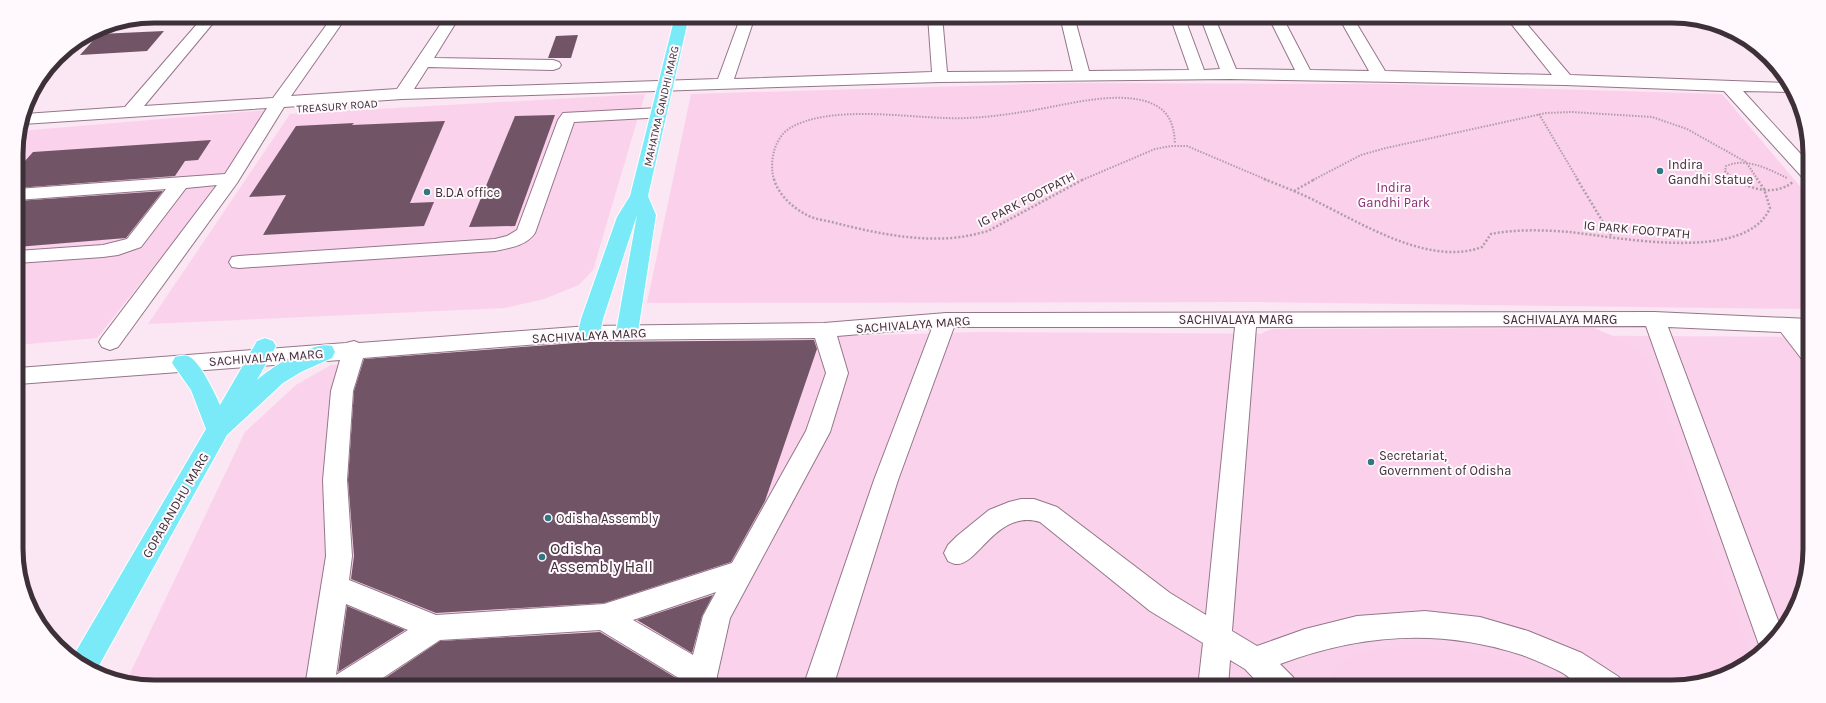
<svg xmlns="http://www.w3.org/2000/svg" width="1826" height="703" viewBox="0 0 1826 703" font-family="Karla,sans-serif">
<rect width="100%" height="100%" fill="#fbe6f3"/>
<g fill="#fbd2ec">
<polygon points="645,94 593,270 579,285 544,299 505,308 148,324 290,114"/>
<polygon points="268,110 230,170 97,338 17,345 16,145 20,131"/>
<polygon points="978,332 1809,337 1810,549 1803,593 1782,633 1756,659 1716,680 1680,687 154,687 126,682 245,432 296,385 331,365 579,344"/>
</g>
<g fill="#fad0ea">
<polygon points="1068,83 1384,84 1722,94 1809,197 1809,309 1257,302 647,303 691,94"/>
<polygon points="1594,328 1620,339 1647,357 1752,660 1716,680 1680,687 1640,687 1582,652 1545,634 1506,622 1460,612 1426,609 1375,610 1329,617 1286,629 1262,640 1241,643 1225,623 1256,341 1264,332 1273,329"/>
<path d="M1419,646C1474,647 1528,659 1577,687H1331C1330,647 1391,647 1419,646Z"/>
</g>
<g fill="#715567">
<polygon points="164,31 147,51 80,55 99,34"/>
<polygon points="578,35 571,58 548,58 556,36"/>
<polygon points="555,115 515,226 469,227 515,116"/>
<polygon points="445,121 410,203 434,202 424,226 263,235 286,195 249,197 296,126 354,123 352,125"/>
<polygon points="211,140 198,160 185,161 175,176 17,188 16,171 33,152"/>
<polygon points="163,191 126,238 17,247 17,201"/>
<polygon points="814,340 817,349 765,501 731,562 604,603 436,613 351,579 354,556 348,480 354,391 364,359 589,342"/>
<polygon points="713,595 702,616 692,653 637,620"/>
<polygon points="347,606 405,630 338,672"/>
<polygon points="600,632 686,684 686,687 372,687 440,641"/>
</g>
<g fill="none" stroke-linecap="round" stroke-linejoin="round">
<defs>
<g id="minor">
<polygon points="204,16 219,16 144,106 273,98 333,16 347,16 291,96 397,89 446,16 460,16 434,58 553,60 559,62 561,65 559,68 553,70 428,67 414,89 718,79 741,16 755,16 734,79 932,72 928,16 942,16 947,72 1073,71 1060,16 1074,16 1089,71 1189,70 1170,16 1184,16 1204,70 1220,69 1200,16 1214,16 1236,69 1295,70 1268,16 1282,16 1310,70 1369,71 1338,16 1352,16 1385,71 1552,75 1505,16 1520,16 1570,75 1787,83 1791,92 1743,91 1809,163 1809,179 1803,178 1724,91 1565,85 1230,79 940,82 402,99 284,107 237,183 118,347 110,350 102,347 99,342 102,337 217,185 186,188 141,247 118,255 103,257 17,263 17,251 103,245 127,239 166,189 17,200 17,189 225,174 267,108 23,124 25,114 125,107"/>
<path d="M659,108L665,109L667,113L665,117L574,122L535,233C526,246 509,248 495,251L239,268L232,267L229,262L232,257L239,256L495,239L507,236L517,230L558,120L563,113Z"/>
<path d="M1654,312L1809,319V333H1806L1809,338V360L1801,358L1781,332L1668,327L1782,631L1763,652L1758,642L1646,326L1256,327L1232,631L1257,646L1305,629L1357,616L1425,611L1480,617L1528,631L1582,653L1619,677L1624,687C1611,687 1596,689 1584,687C1576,685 1569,676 1561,672C1549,666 1535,660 1522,655C1439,628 1361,634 1280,664L1293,677L1298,687H1262L1245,669L1230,660L1228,687H1198L1203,643L1150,611L1040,522C996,509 978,566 956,564C954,564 950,562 948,561L944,553L948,545L957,536L989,510L1009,502L1021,499H1034L1057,507L1170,593L1206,615L1235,327H954L898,480L833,687H803L874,480L932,328L837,336L848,373L830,432L730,618L717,676V687H687V683L600,630L440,640L369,687H305L326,556L323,480L331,391L340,360L18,384V368L346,343L354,341L359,343L589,326L824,323L946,313ZM815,338L826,373L806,431L732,563L604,604L436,615L349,580L352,556L347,480L353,391L363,358L589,340ZM716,592L703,616L693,655L633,620ZM346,604L408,630L336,675Z"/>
</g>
<g id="major">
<polygon points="675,16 689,16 648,196 656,215 638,332 635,337 627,339 619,337 616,332 637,215 603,319 600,333 597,338 589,340 581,338 578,333 581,319 617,217 630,196"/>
<path d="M265,338L273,341L276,346L257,380C272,367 312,341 332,346L335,352L332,358L301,372L283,383L227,435L96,671L74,656L75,653L206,429L191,390L172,363L175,357C180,356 185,354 190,357C201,364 215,393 220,405L257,341Z"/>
</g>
</defs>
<use href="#minor" stroke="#947689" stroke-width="2"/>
<use href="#major" stroke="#fff" stroke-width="2"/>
<g stroke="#af9da8" stroke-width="2" stroke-dasharray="1.5 1.5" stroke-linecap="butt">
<polyline points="1539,114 1578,180"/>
<path d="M774,180C769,162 774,138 790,128C829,105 903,117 946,118C972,119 997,116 1022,112C1059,107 1109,91 1145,101C1168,108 1174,122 1175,144"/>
<polyline points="1082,180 1155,149 1171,146 1187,146 1267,180"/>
<polyline points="1313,180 1361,155 1386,148 1546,113 1572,112 1652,117 1687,129 1746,162 1758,180"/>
<path d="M1735,180L1725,171L1726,166C1747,157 1768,169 1787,178"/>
</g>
<g stroke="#af9da8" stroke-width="2.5" stroke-dasharray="2 2" stroke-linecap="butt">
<path d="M774,179C778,194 792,207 805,214C813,219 823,220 832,222C870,232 912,241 952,238C965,237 976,234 988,231L1084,179"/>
<polyline points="1264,179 1294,191"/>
<polyline points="1577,179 1612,237"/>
<path d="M1734,179C1752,190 1775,196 1793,182"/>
<path d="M1294,191C1347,213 1423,269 1482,247L1491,234C1516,229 1545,230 1570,232C1617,237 1746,264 1770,208L1764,189L1757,179"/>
<polyline points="1294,191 1315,179"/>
</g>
<use href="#minor" fill="#fff" fill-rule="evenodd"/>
<use href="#major" fill="#7aeaf9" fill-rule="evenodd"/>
</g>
<g fill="#317783" stroke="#fff8fc" stroke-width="1.5">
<circle cx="1660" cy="171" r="4"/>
<circle cx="427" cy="192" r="4"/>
<circle cx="1371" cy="462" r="4"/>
<circle cx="548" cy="518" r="4"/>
<circle cx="542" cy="557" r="4"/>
</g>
<g text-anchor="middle" stroke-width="4" stroke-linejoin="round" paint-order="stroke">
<g font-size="11" fill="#3d3038" stroke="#fff8fc">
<text transform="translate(337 106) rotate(-4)" y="4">TREASURY ROAD</text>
<text transform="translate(661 106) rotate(-77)" y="4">MAHATMA GANDHI MARG</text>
</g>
<g font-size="13" fill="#3d3038" stroke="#fff8fc" text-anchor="start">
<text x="1668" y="169">Indira<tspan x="1668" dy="15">Gandhi Statue</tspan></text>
<text x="435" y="197">B.D.A office</text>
<text x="1379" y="460">Secretariat,<tspan x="1379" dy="15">Government of Odisha</tspan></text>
<text x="556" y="523">Odisha Assembly</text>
</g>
<g font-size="13" fill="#86306e" stroke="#fff8fc">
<text x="1394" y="192">Indira<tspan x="1394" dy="15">Gandhi Park</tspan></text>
</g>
<g font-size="13" fill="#3d3038" stroke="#fff8fc">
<text transform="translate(1026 199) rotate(-27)" y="5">IG PARK FOOTPATH</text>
<text transform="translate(1637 229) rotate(5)" y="5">IG PARK FOOTPATH</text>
<text x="1236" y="324">SACHIVALAYA MARG</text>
<text x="1560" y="324">SACHIVALAYA MARG</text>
<text transform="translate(913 324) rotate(-4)" y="5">SACHIVALAYA MARG</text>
<text transform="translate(589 335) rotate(-3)" y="5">SACHIVALAYA MARG</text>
<text transform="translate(266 357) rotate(-4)" y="5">SACHIVALAYA MARG</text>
<text transform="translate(175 505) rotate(-60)" y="5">GOPABANDHU MARG</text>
</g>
<g font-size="16" fill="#3d3038" stroke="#fff8fc" text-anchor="start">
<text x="550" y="554">Odisha<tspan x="550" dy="18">Assembly Hall</tspan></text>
</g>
</g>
<path d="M0 0H1826V703H0ZM154 23H1672A131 131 0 0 1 1803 154V549A131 131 0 0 1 1672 680H154A131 131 0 0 1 23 549V154A131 131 0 0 1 154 23Z" fill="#fff8fc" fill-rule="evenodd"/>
<path fill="none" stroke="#3d3038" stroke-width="5" d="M154 23H1672A131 131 0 0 1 1803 154V549A131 131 0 0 1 1672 680H154A131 131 0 0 1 23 549V154A131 131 0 0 1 154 23Z"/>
</svg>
